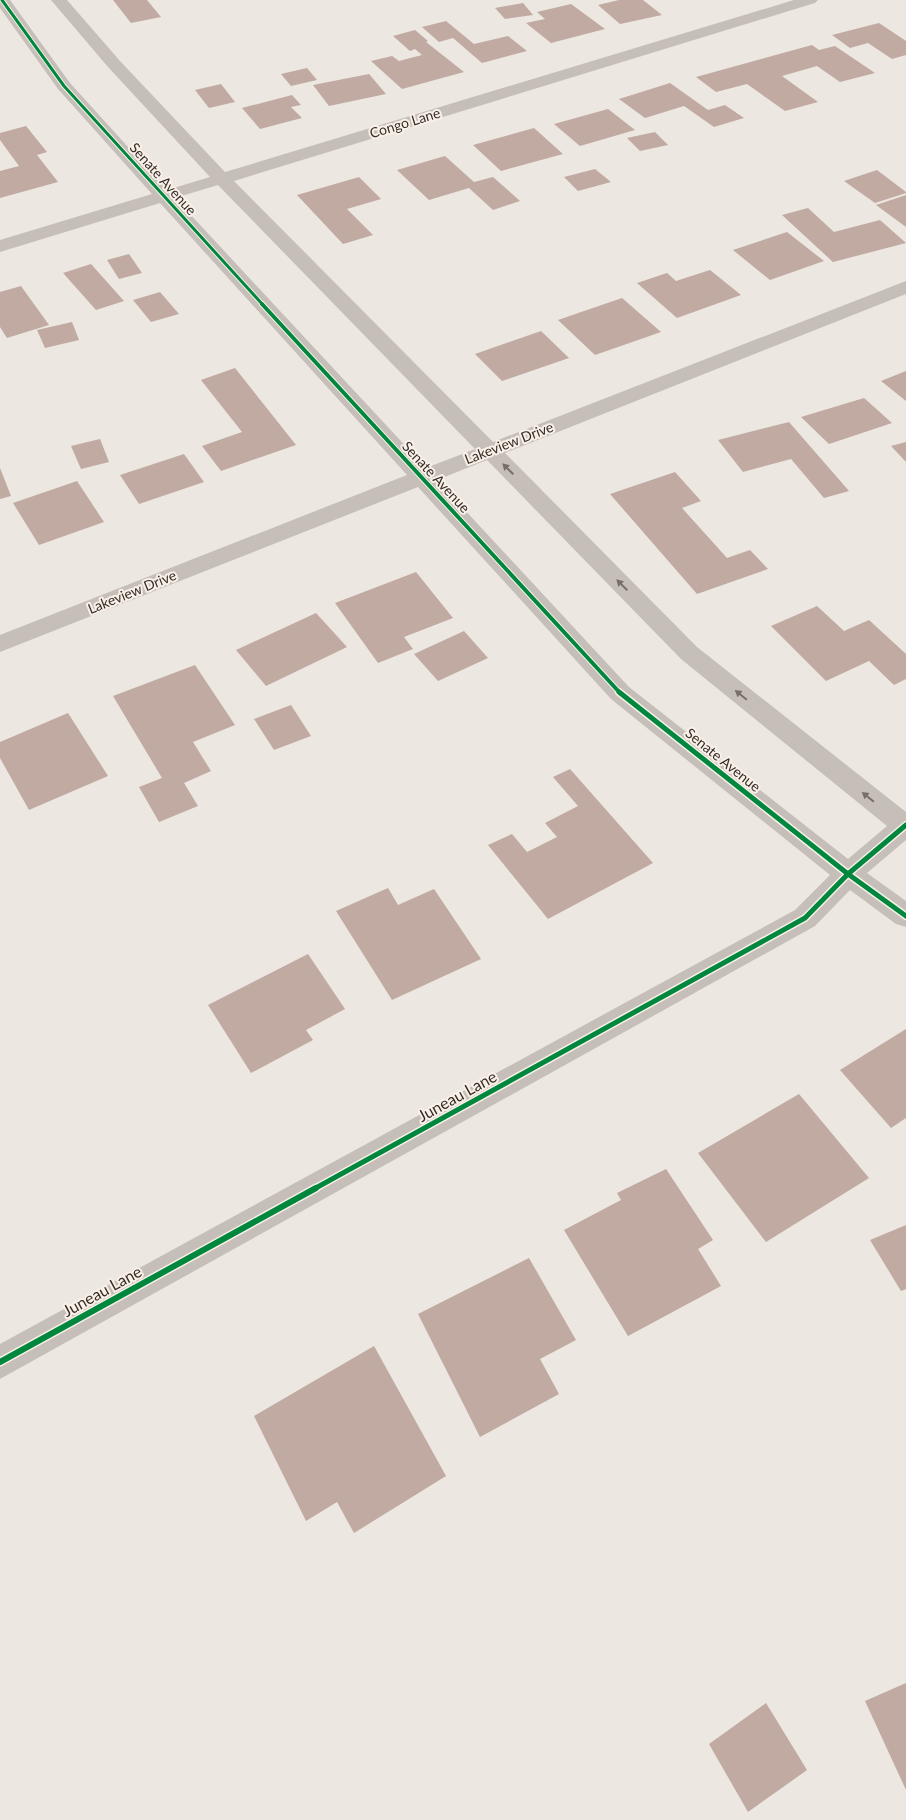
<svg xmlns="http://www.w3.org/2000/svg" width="906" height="1820" viewBox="0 0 906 1820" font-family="Lato,sans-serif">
<rect width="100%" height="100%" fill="#ede7e1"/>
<g fill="#c0aaa2">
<polygon points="113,0 147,0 161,17 131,23"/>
<polygon points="619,0 643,0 662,15 620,24 598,5"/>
<polygon points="523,3 533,15 505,19 495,8"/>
<polygon points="571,4 605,29 551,43 526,23 545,19 537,12"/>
<polygon points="446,21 474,44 508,36 527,51 482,63 453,38 439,42 422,27"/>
<polygon points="879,23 906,41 906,55 892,59 868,43 850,48 832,35"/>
<polygon points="415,30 428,41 426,42 464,72 402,89 371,61 392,56 399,61 422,55 415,49 410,51 393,36"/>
<polygon points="812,45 819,50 835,46 875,73 840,82 817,66 782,76 818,102 785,111 747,84 716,92 696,77"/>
<polygon points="307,68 317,80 291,86 281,74"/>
<polygon points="369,74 386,94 329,106 313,85"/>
<polygon points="670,83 708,110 725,105 744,118 714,127 684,106 645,118 619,99"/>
<polygon points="221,84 235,102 209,108 195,90"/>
<polygon points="292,95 301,105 291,107 302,118 260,129 242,108"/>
<polygon points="608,109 635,130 580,146 554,124"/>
<polygon points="26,126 47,152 37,155 58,182 0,198 0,171 19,166 0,140 0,133"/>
<polygon points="534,128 563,154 501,171 473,145"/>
<polygon points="655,132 668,145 640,151 627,138"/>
<polygon points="445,156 474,182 493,177 520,201 493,210 469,188 429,200 397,170"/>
<polygon points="595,169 611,182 578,191 564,177"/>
<polygon points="877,170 906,192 906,193 875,203 844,181"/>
<polygon points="359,177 381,199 347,209 373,235 343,244 297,195"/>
<polygon points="906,195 906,227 876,205"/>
<polygon points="808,208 834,232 880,220 906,243 833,262 782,215"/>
<polygon points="787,232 824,261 770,280 733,250"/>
<polygon points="129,254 142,273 119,279 107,260"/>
<polygon points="91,264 124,301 96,310 63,273"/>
<polygon points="710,270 741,295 677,318 637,283 667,273 676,281"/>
<polygon points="21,286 49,325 7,338 0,327 0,292"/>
<polygon points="160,292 179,314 151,322 133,300"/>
<polygon points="622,298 661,332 595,355 558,320"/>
<polygon points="72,322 79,340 45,348 37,330"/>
<polygon points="541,331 569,358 502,381 475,354"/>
<polygon points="235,368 296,445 221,471 202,446 242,432 201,380"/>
<polygon points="906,371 906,401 881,381"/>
<polygon points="864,398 892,423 829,444 801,417"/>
<polygon points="789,422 849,491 824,498 791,459 743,472 718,440"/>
<polygon points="100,439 109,462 81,469 71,446"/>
<polygon points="906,442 906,462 891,446"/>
<polygon points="184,454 204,482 139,504 120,475"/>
<polygon points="0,468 11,496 0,499"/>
<polygon points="675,472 701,501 682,508 727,558 750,550 768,569 697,594 610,494"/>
<polygon points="77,481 104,522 39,545 13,503"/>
<polygon points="416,572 453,618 404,637 413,649 378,663 335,603"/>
<polygon points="817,606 844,631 869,620 906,654 906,679 894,685 869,661 826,681 771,626"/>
<polygon points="316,613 347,647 266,686 236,650"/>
<polygon points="464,631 488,658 438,681 414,654"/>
<polygon points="195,665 235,725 193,742 211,771 184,783 198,806 159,822 139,787 162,778 113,696"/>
<polygon points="291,705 311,736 274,750 254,719"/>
<polygon points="68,713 108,776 29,810 0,758 0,742"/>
<polygon points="570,769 653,863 548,919 488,845 512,834 527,852 557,837 545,823 578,806 553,777"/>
<polygon points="388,888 398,905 434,889 481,959 392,1000 336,911"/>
<polygon points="308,954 345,1009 306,1030 313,1040 251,1073 208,1005"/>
<polygon points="906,1029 906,1118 891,1128 840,1070"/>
<polygon points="799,1094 869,1178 766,1242 698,1153"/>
<polygon points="666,1169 713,1240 698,1249 721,1286 628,1336 564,1230 621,1200 617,1193"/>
<polygon points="906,1225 906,1289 901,1291 870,1240"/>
<polygon points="529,1258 576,1340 540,1359 559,1394 480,1437 418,1314"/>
<polygon points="374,1346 446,1476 354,1533 337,1502 306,1521 254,1416"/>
<polygon points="906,1683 906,1790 865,1701"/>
<polygon points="766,1703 807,1770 748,1812 709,1744"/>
</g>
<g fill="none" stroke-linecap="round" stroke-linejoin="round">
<path fill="#c6beb9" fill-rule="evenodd" d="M0,0H10L70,83L167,190L210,177L108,67L51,0H67L120,61L225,172L794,0H818L815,3L234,181L493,442L906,281V294L505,453L697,647L906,812V840L867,873L906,901V927L896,924L850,890L815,926L0,1379V1344L795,910L830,875L611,699L418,487L0,652V635L407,475L160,203L0,252V240L152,194L58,89L0,8ZM218,185L475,449L426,468L175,198ZM487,460L681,659L887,826L848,859L629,687L437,480Z"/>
<defs>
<polyline id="cycleway-far3" points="2,0 64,86 263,305"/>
<polyline id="cycleway-far2" points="262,304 621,694"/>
<g id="cycleway-far1">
<polyline points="619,692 848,874 906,916"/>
<polyline points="314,1189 805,918 848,874 906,825"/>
</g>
<polyline id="cycleway" points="0,1362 316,1188"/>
</defs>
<use href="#cycleway-far3" stroke="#f9f0e8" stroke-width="5"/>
<use href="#cycleway-far2" stroke="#f9f0e8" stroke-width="6"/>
<use href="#cycleway-far1" stroke="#f9f0e8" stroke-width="8"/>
<use href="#cycleway" stroke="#f9f0e8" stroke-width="9"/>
<use href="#cycleway-far3" stroke="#00873e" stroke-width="3"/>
<use href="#cycleway-far2" stroke="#00873e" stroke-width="4"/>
<use href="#cycleway-far1" stroke="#00873e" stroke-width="5"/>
<use href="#cycleway" stroke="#00873e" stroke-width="6"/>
</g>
<defs><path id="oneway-solid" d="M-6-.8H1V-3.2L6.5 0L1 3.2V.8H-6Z" transform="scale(1.25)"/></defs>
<g fill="#776e69">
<use href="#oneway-solid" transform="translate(508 469) rotate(-135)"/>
<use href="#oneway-solid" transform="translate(622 585) rotate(-135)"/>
<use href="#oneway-solid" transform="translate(741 695) rotate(-141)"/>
<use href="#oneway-solid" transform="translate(868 797) rotate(-141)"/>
</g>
<g text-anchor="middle" stroke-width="4" stroke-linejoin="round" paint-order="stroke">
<g font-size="14" fill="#362c28" stroke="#f9f0e8">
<text transform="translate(405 123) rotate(-17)" y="5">Congo Lane</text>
<text transform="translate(163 179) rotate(48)" y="5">Senate Avenue</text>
<text transform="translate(509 443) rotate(-21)" y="5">Lakeview Drive</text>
<text transform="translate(436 477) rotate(47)" y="5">Senate Avenue</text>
<text transform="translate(132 592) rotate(-22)" y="5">Lakeview Drive</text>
<text transform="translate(723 760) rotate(39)" y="5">Senate Avenue</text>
</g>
<g font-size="16" fill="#362c28" stroke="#f9f0e8">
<text transform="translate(457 1096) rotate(-29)" y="6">Juneau Lane</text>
<text transform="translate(102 1291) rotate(-29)" y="6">Juneau Lane</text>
</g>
</g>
</svg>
